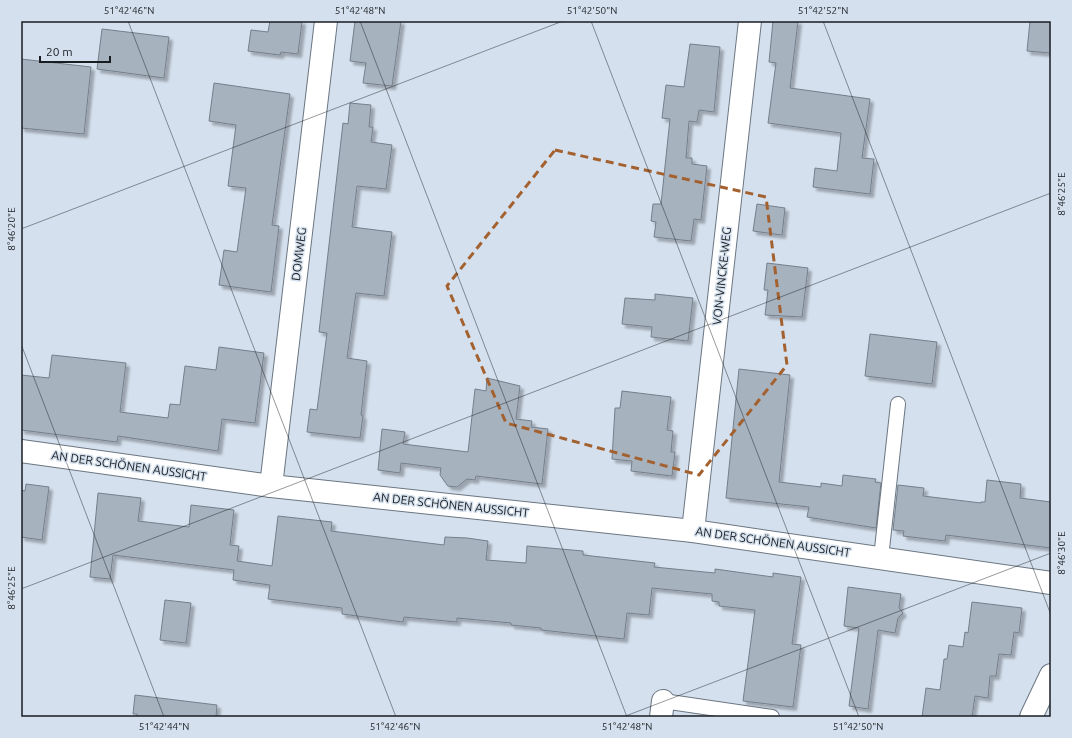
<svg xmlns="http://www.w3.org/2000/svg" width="1072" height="738" viewBox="0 0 1072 738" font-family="Ubuntu,sans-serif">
<defs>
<filter id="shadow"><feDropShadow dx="3.5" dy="3.5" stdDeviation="1" flood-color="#0004"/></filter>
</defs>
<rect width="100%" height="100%" fill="#d4e0ed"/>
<g fill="#a7b2bf" stroke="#747f8b" filter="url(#shadow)">
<polygon points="270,21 302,21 298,54 281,52 280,55 248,51 251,30 268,32"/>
<polygon points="355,21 401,21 392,86 363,83 366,63 350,61"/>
<polygon points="773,21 798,21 790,88 870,99 862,158 874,159 870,194 813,187 815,168 837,171 841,133 768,123 776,63 769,62"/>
<polygon points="1030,21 1051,21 1051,53 1027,51"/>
<polygon points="102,29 169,37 164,78 97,69"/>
<polygon points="690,44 720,47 714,112 699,110 697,122 689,121 686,158 692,158 692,164 707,166 701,220 694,219 691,241 654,237 656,222 651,221 653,204 661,204 670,119 662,118 666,85 684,87"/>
<polygon points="21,59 91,67 84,134 21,128"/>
<polygon points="214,83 290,94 272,225 279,226 271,292 219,285 224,250 237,252 246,188 228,186 236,125 209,121"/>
<polygon points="350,103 371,105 369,127 373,127 371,142 392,145 386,189 357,186 352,227 392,232 384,296 356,293 347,358 367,361 361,415 363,416 360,438 307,432 310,409 317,410 327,333 319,332 343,123 348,124"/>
<polygon points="757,204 785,208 782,235 753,231"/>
<polygon points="767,263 808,268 802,317 765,315 768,290 764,290"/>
<polygon points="655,294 693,298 688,341 651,337 652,327 622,324 625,298 655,300"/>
<polygon points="870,334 937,342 932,384 865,376"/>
<polygon points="219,347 264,353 255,423 222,419 218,451 118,436 117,442 21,430 21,375 49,378 52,355 126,363 120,412 168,418 170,404 180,405 185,366 216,370"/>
<polygon points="739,369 790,375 779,482 821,487 821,483 842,486 843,475 876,479 875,482 881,483 876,528 807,517 809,507 726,498"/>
<polygon points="487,378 520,386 516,419 532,421 531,427 548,429 542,484 476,476 475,480 467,479 457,487 448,486 440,475 441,468 401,463 400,473 378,470 382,429 405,432 403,444 468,452 475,389 486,391"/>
<polygon points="622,391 671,397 667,430 673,431 671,452 675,452 672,476 631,471 632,461 612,459 615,408 620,408"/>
<polygon points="987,480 1021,484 1020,498 1051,502 1051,548 946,535 945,541 903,536 904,531 893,530 898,485 924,488 923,496 981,503 981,502 985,502"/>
<polygon points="26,484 49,487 42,540 21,537 21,490 25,491"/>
<polygon points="98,493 141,498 138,521 189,527 191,505 234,510 230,545 239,546 237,561 272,566 278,516 332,522 331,531 444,545 445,537 467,538 488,541 486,560 526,563 527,546 583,551 583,555 655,563 654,567 715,573 715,569 773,577 773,573 801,577 792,644 801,645 793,707 743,701 755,610 719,606 719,602 712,601 712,594 652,588 649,615 627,613 624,639 541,630 541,628 511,625 511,623 457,618 457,622 404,617 403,622 342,614 342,608 268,599 270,585 233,580 234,570 113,555 110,579 90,577"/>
<polygon points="848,587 901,594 899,608 903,613 898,618 895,633 878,630 868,709 849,706 859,628 844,626"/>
<polygon points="165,600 191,603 186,643 160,640"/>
<polygon points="972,602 1022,608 1019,633 1014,632 1011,655 999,654 996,676 990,676 988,698 975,696 972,717 922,717 926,688 940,690 944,659 947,659 949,645 963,647 965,632 968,633"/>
<polygon points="135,695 217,705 216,717 137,717 137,714 133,714"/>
</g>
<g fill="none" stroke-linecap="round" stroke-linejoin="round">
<defs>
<g id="service">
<polyline points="881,558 898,404"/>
<polyline points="663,701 772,717"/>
</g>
<g id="minor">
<polyline points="21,451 271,486 693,531 1051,583"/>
<polyline points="271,486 326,21"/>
<polyline points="693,531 750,21"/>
<polyline points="661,717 663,701"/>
<polyline points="1031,717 1051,675"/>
</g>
</defs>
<use href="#service" stroke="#6b7682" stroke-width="16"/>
<use href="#minor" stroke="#6b7682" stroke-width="24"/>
<use href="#service" stroke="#fff" stroke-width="14"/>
<use href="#minor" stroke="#fff" stroke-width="22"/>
</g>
<path fill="none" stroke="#a46130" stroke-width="3" stroke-dasharray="8 5" stroke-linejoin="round" d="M555,150L766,197L787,365L699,475L506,423L447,286Z"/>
<path fill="none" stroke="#191d22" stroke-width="1" stroke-opacity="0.45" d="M128,21L396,717M360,21L627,717M591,21L859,717M823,21L1051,615M21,229L563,21M21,344L164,717M21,589L1051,193M623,717L1051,553"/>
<g text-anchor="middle" stroke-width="3" stroke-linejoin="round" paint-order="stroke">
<g font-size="12" fill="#191d22" stroke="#d4e0ed">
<text transform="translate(299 254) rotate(-83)" y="4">DOMWEG</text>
<text transform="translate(722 276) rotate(-84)" y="4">VON-VINCKE-WEG</text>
<text transform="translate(129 466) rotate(8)" y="4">AN DER SCHÖNEN AUSSICHT</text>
<text transform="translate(451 505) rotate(6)" y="4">AN DER SCHÖNEN AUSSICHT</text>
<text transform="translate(773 542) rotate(8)" y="4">AN DER SCHÖNEN AUSSICHT</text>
</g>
</g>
<rect width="1072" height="738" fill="none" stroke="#d4e0ed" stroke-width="44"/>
<path d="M40 56v6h70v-6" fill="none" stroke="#191d22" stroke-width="2"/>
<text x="46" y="56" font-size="12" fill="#191d22" stroke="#d4e0ed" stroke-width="3" paint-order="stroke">20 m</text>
<rect x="22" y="22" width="1028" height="694" fill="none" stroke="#191d22" stroke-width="1.5"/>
<g font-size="10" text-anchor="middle" fill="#191d22">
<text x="129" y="14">51°42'46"N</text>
<text x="360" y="14">51°42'48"N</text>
<text x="592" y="14">51°42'50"N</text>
<text x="823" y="14">51°42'52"N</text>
<text transform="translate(1061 194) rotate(-90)" y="4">8°46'25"E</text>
<text transform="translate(11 229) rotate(-90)" y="4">8°46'20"E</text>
<text transform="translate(1061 553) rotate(-90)" y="4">8°46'30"E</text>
<text transform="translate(11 588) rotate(-90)" y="4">8°46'25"E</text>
<text x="164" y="730">51°42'44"N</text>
<text x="395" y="730">51°42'46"N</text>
<text x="627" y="730">51°42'48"N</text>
<text x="858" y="730">51°42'50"N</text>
</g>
</svg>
